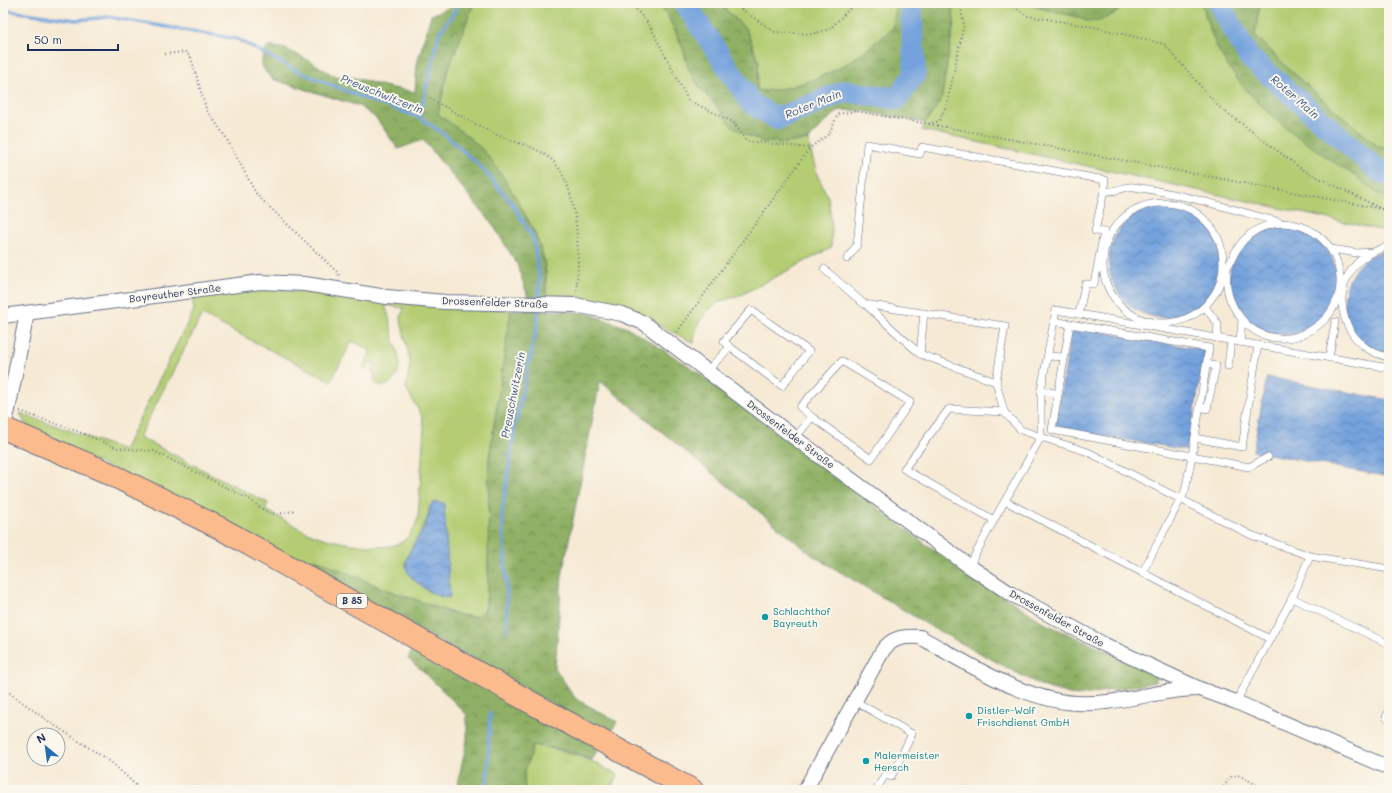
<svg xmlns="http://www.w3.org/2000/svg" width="1392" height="793" viewBox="0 0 1392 793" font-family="Mali,sans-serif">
<defs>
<pattern id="forest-crowns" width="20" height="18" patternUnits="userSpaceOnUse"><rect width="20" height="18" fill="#8fb065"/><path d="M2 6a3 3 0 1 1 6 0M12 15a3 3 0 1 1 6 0" fill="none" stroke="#749056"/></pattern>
<pattern id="water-waves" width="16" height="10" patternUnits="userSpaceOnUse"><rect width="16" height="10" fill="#74a2dd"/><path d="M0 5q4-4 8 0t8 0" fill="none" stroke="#5e84b6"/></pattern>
</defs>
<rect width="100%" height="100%" fill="#fbf7ec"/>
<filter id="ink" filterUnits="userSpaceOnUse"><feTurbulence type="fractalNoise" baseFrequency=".025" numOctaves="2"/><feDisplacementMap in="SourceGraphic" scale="8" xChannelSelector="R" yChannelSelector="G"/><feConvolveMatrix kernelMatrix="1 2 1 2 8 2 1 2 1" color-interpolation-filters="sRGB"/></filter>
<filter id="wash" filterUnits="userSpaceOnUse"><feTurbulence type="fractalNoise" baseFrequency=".012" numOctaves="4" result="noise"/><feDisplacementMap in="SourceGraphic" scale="16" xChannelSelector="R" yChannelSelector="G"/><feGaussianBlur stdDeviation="0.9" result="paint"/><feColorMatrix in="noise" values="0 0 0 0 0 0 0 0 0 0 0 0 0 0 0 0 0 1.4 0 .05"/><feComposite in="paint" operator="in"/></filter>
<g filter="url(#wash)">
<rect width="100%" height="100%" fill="#f6ead5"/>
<g fill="#b4cd73" stroke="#687e68" fill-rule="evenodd">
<path d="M474,3H660L671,22L683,48L688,67L700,88L718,108L731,125L786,143L808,140L817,175L828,197L832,227L831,248L737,297C713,300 695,318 694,343L622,306L585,298L546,297V272L543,256L534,231L517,201L501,175L438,114L448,70Z"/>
<path d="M719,3H895L894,27C879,39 864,53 848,63C828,76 780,94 757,90L759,62L746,29Z"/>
<polygon points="952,3 1019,3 1074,16 1090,22 1120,10 1122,3 1202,3 1217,48 1355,176 1382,196 1389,199 1389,232 922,130 925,123 941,101 954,22"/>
<path d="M1260,3H1389V147H1379C1336,111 1293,76 1255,35Z"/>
<path d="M266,288L414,304L511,310L489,459L488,583L485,610L477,616L472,617L452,613L377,586L315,559L311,570L27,427L20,413L124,450L194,310L192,298ZM385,305L404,308L401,316V321L410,361L406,389L422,416L424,428L418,518C414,529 409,539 398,544C384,551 333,542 317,536C299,530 282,518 265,510L268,503L139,437L202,315L331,381L352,341L371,351L363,367L367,370L371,362L375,364L371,372L375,373L374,380L376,384L382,386C387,386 391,383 394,379C405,365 397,352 393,338C391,326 389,315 385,305ZM430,506L450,597C427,598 416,581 405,563C411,542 428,527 430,506Z"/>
<path d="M533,745C569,751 586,757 618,775L610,790H525L524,774Z"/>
</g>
<g fill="url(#forest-crowns)" stroke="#557062">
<path d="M453,3H474L448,70L438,114C451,124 466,134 479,146C499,165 537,230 543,257C546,270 546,283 546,297H528L517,264L493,225L423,140L398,149L376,118L359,106L272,79C259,66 259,61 268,46L286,49L312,62L334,76L355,78L388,87L415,92L417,64L431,15L448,8Z"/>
<path d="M660,3H719L746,29L759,62L757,90C778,95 829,75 848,63C864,53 879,39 894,27L895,3H952L954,22L941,101L925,123L863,111L840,110L826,121L808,140L786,143L763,142L744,134L731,125L718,108L700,88L688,67L683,48L671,22Z"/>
<polygon points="1019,3 1122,3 1120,10 1106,18 1090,22 1074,16"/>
<path d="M1202,3H1260L1255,35C1293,76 1336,111 1379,147H1389V199C1374,194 1362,180 1349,172C1299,139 1246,103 1218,49C1211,35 1206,18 1202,3Z"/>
<polygon points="511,310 566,311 590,314 630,329 689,366 927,545 1046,624 1158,674 1156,682 1077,696 1044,687 1021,675 935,629 812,555 600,381 562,576 555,668 575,698 617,722 609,735 311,570 315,559 377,586 452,613 472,617 477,616 485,610 488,583 489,459"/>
<polygon points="414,646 599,748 592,760 564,750 533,745 524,774 525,790 459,790 458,782 467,740 467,715 423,671 408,659"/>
</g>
<g fill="url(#water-waves)" stroke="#48689e">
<circle cx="1165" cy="262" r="56"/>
<circle cx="1283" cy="281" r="54"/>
<path d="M1389,249V355C1381,352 1371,349 1363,344C1356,339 1351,330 1348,322C1338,297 1349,268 1372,255C1377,252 1383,251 1389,249Z"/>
<polygon points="1072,327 1205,350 1188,450 1055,428"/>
<polygon points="1267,377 1389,400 1389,477 1253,451"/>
<path d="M435,502L444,503L450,597C438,598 432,593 422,586C395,569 408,555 420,535C426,526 429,515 430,506Z"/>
</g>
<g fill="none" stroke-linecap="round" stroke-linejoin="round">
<g stroke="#74a2dd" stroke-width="3.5">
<polyline points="3,10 76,20 109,17 237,39 295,70 369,100 419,117 444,134 480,166 511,202 533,238 540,281 538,302"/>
<polyline points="419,117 439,34 460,3"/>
<polyline points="507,631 507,592 502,513 515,425 537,327 538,308"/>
<polyline points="487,790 490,713"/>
</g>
<g stroke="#74a2dd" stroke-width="22">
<polyline points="685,3 751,103 777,119 845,91 897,99 915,74 911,3"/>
<polyline points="1220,3 1220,5 1249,57 1380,172 1389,175"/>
</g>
</g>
</g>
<g filter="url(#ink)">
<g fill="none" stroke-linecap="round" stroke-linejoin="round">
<defs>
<g id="lane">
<circle cx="1163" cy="263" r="60"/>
<path d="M1389,246C1377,250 1366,254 1357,263C1326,296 1346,350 1389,357"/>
<polyline points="1331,249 1357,253 1371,252"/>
<polyline points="847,259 857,245 867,144 920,154 922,147 1105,180 1104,191"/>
<polyline points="824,269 864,304 1005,326 996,382 1004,412"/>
<path d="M1224,272C1233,260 1235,247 1247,237C1274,212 1319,223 1334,255C1364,320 1276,370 1238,314C1232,306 1228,297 1227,286C1226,280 1227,274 1227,268"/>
<polyline points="865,304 920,354 996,382"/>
<polyline points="1205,307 1218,324 1217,338"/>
<path d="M1079,314L1085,284H1094L1104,232L1095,231L1104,191C1118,193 1125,185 1134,187C1183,194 1231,209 1279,222"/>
<polyline points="1054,321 1070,324"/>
<polygon points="1070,324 1209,348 1192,456 1052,430"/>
<polyline points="1240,342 1242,320"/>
<polyline points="920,354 924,313"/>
<polyline points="1048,356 1064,357"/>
<polyline points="1329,358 1335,322"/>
<polyline points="1228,366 1231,341"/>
<polyline points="707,371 730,347 782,386 809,351 751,310 724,341 730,347"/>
<polyline points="1041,390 1058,394"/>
<polyline points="1200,407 1207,409 1216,366 1207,364"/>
<polyline points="795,438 812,417 800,407 842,361 910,402 871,459 812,417"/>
<polyline points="1195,438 1242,447 1258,345"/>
<polyline points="1005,501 1270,639"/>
<polyline points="1310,556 1389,569"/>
<polyline points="969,566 994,520"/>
<polyline points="1142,573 1185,491 1192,456 1249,467 1268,457"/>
<polyline points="1292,598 1310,556 1251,535 1088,452 1041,437 994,520 904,469 949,409 1004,412 1021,430 1041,437 1041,390 1056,310 1389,368"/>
<polyline points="855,701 912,734 891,777 885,775 876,790"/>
<polyline points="1236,702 1292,598 1389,644"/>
<polyline points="1389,711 1386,717 1389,719"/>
</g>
<g id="street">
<polyline points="3,316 260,282 305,284 387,297 445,302 575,305 622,314 644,323 795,438 969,566 1011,594 1105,645 1200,689 1236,702 1389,768"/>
<polyline points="3,428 8,410 27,313"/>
<path d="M805,790L883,650C893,637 904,636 920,637C971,665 1032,707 1092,703C1128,702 1162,689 1198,689"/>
</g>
<polyline id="primary" points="3,428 104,471 220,528 530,702 692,790"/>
</defs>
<use href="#lane" stroke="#687088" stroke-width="8"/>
<use href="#street" stroke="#687088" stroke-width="16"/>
<use href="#primary" stroke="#687088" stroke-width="24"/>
<g stroke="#687088" stroke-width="2" stroke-dasharray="1 3" stroke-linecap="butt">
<polyline points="467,3 470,5 470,3"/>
<polyline points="631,3 650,26 688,100 733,122 746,141 810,148 829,134 838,114 856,111 928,124 939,121 947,104 964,25 960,3"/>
<polyline points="736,3 741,9 775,32 811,34 830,29 855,3"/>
<polyline points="1007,3 1028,16 1094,27 1164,44 1218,106 1303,170 1382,209 1389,211"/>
<polyline points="165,54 185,52 191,57 206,109 225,136 257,195 337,272 340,277"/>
<path d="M430,98C452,111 474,124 497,135C513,142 532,145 547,156C580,178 580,258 576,293"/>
<polyline points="929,124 1382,209"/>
<polyline points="677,332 810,148"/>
<path d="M20,411L82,433L117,448L154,451L251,500C269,516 273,516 296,510"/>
<polyline points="3,688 48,721 111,762 141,790"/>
<polyline points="1221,790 1231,777 1238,775 1267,790"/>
</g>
<use href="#lane" stroke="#fff" stroke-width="7"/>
<use href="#street" stroke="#fff" stroke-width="14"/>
<use href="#primary" stroke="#fbbb8d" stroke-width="22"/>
</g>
</g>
<g fill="#0f9aa8" stroke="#fbf7ec" stroke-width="1.5">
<circle cx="765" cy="617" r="4"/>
<circle cx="969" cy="716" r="4"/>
<circle cx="866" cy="761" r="4"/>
</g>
<g text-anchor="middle" stroke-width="4" stroke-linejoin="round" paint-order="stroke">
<rect fill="#fbf7ec" stroke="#5e6b89" stroke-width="1" x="337" y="594" width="30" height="14" rx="3"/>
<g font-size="9" font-weight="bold" fill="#1b2f5e">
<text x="352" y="604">B 85</text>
</g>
<g font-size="10" fill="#1b2f5e" stroke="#fbf7ec">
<text transform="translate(175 293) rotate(-7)" y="4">Bayreuther Straße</text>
<text transform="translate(495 302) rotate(2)" y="4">Drossenfelder Straße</text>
<text transform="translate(791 434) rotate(37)" y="4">Drossenfelder Straße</text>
<text transform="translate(1057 618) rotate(29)" y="4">Drossenfelder Straße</text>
</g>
<g font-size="10" fill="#0d838f" stroke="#fbf7ec" text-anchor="start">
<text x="773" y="615">Schlachthof<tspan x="773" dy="12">Bayreuth</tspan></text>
<text x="977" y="714">Distler-Wolf<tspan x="977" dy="12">Frischdienst GmbH</tspan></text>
<text x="874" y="759">Malermeister<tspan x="874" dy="12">Hersch</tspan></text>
</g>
<g font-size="11" font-style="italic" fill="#3a578a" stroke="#fbf7ec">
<text transform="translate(382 94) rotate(22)" y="4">Preuschwitzerin</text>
<text transform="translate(1295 97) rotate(41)" y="4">Roter Main</text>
<text transform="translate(813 104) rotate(-22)" y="4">Roter Main</text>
<text transform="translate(513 395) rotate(-79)" y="4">Preuschwitzerin</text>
</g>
</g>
<rect width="1392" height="793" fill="none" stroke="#fbf7ec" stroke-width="16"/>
<g transform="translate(46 747) rotate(331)"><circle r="19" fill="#fbf7ec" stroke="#a1a7b3"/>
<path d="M0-3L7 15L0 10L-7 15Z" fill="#1f6fb2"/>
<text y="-6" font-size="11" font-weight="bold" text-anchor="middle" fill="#1b2f5e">N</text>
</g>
<path d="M28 44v6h90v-6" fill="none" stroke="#1b2f5e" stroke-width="2"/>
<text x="34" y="44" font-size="12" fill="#1b2f5e" stroke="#fbf7ec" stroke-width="3" paint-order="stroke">50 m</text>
</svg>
